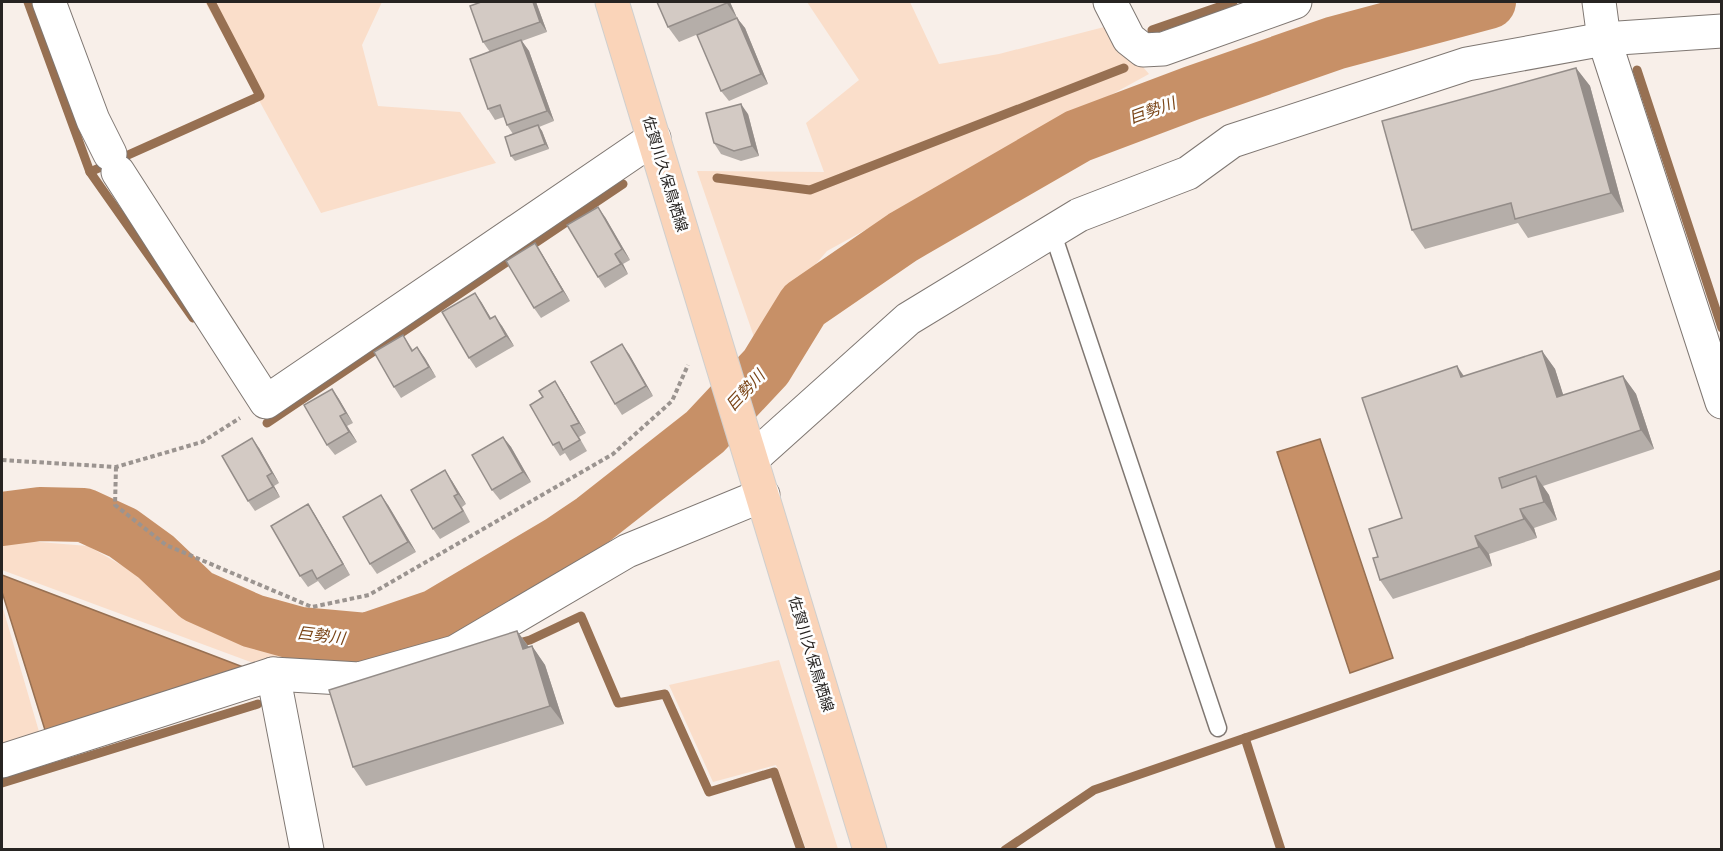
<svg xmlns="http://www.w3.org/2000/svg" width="1723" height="851" viewBox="0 0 1723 851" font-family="'Fira Sans Condensed','Noto Sans JP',sans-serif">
<rect width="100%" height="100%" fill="#f8efe9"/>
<g fill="#fadeca">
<polygon points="205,2 382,2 362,45 378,106 460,112 496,163 321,213"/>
<polygon points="807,2 910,2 939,64 999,54 1108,26 1149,74 827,251 754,337 697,171 824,172 806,123 859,80"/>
<polygon points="2,539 88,546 184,601 304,653 264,667 2,570"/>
<polygon points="2,605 40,735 2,752"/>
<polygon points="779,660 838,849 806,849 776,765 713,782 669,685"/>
</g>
<g fill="#c79067" stroke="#977052" stroke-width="1.5">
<polygon points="1320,439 1393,658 1350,673 1277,452"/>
<polygon points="2,575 243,667 45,730 2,592"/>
</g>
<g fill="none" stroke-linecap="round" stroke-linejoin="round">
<g stroke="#977052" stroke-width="9">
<polyline points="28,2 90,172 193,318"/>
<polyline points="1152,30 1233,2"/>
<polyline points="1637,70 1722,328"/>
<polyline points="90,172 260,96 211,2"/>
<polyline points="717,178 810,190 1124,68"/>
<polyline points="267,423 623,184"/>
<polyline points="515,644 530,640 581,616 618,703 665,694 709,792 774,772 801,850"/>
<polyline points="1245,738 1281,850"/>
<polyline points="2,783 258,704"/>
<polyline points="1005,850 1094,790 1722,574"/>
</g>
<polyline stroke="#c79067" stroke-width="54" points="2,519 40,514 84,515 123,533 156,557 197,596 253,621 300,634 366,640 436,616 559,543 593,520 705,432 766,367 804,305 903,237 1078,136 1192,93 1335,43 1489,2"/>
<defs>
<polyline id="lane" points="1052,231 1218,728"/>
<g id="street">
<polyline points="49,2 93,120 110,154"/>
<polyline points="1110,2 1129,39 1143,50 1163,49 1295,2"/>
<polyline points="1599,2 1604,39 1722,402"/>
<polyline points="118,172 266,402 654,138"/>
<polyline points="752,459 908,319 1079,215 1188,173 1232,141 1467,64 1604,39 1722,31"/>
<polyline points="273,674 307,850"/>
<polyline points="2,761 273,674 359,679 455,652 627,551 763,495"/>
</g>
<polyline id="primary" points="612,2 870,850"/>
</defs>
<use href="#lane" stroke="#7f7772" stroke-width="19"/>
<use href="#street" stroke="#7f7772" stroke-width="35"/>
<use href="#primary" stroke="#cfcfce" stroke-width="35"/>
<g stroke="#9b9490" stroke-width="4" stroke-dasharray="4.5 3" stroke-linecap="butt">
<polyline points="2,460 116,467 202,442 240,418"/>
<polyline points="116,467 115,505 166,545 312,607 369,595 613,454 672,401 688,365"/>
</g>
<use href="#lane" stroke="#fff" stroke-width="16"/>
<use href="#street" stroke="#fff" stroke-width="33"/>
<use href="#primary" stroke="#fad4b9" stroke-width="33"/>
</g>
<g fill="#b5aea9">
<polygon points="536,2 547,32 522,41 529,51 554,121 539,127 542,131 549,149 515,161 511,156 513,134 507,125 504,117 495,120 488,109 490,52 483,42"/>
<polygon points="730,2 737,18 679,42 668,27"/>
<polygon points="737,18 745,28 768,84 729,101 721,91"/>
<polygon points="1576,68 1590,86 1624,212 1528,238 1518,223 1425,249 1412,230"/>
<polygon points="748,114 759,156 741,161 721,154 714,143"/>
<polygon points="605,217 630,260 623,264 628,274 605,288 598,277"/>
<polygon points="542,254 570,301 541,318 534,308"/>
<polygon points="475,293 491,318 502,326 514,346 476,368 469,358"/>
<polygon points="403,335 413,350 417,347 436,377 401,398 394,387"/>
<polygon points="1542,351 1555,369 1563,395 1623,376 1636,394 1654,449 1543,486 1549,495 1557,520 1534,528 1537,538 1489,554 1492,566 1393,599 1380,580 1378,557 1402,518 1465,376"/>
<polygon points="629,354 653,396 622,415 615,404"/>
<polygon points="332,389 353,423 347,426 357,442 335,455 327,445"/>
<polygon points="562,392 586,433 579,437 587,451 570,461 565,453 560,456 553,445"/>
<polygon points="503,437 511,447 531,482 500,500 492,490"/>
<polygon points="259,448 279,483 274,486 280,497 255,511 248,501"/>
<polygon points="452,481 466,504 462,507 470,522 440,539 433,529"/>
<polygon points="308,504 315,515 350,575 325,590 318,581 308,587 300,576"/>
<polygon points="388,505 416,552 377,574 370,564"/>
<polygon points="517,631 529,647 532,646 545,665 564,724 366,786 353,767"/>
</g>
<g fill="#948d89">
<polygon points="533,2 536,2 547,32 540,22"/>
<polygon points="726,2 730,2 737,18"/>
<polygon points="737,18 745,28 768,84 761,74"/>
<polygon points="521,40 529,51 554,121 547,111"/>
<polygon points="1576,68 1590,86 1624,212 1611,193"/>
<polygon points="741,104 748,114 759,156 752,146"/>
<polygon points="538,125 542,131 549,149 545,144"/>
<polygon points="598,207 605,217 630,260 622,249"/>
<polygon points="535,243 542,254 570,301 563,291"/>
<polygon points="615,254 623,264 628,274 621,264"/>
<polygon points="475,293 482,303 497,329 490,319"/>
<polygon points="495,316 502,326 514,346 506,336"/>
<polygon points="622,344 629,354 653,396 646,386"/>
<polygon points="417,347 425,358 436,377 429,367"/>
<polygon points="1542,351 1555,369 1570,416 1557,397"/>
<polygon points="1457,366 1470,385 1461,377"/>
<polygon points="1623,376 1636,394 1654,449 1641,430"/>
<polygon points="555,381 562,392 586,433 579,423"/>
<polygon points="332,389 339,399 353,423 346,413"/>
<polygon points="340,416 347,426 357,442 349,432"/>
<polygon points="503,437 511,447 531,482 523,472"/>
<polygon points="252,438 259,448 279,483 272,473"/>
<polygon points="445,470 452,481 466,504 458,494"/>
<polygon points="267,476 274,486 280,497 273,487"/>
<polygon points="1536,476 1549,495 1557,520 1544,502"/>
<polygon points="381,495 388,505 416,552 408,542"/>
<polygon points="308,504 315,515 350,575 343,564"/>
<polygon points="1520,509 1534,528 1537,538 1524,519"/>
<polygon points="1475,536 1489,554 1492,566 1479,547"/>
<polygon points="517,631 530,649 523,649"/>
<polygon points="532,646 545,665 564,724 550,706"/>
</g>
<g fill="#d3cac4" stroke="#948d89" stroke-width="1.5">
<polygon points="481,2 533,2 540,22 483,42 470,6"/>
<polygon points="657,2 726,2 727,3 668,27"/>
<polygon points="737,18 761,74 721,91 697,35"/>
<polygon points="521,40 547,111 507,125 500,105 488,109 470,59"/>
<polygon points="1576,68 1611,193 1515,219 1511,203 1412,230 1382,121"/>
<polygon points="741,104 752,146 734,151 714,143 706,113"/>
<polygon points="538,125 545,144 511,156 505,137"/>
<polygon points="598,207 622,249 615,254 621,264 598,277 567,225"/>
<polygon points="535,243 563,291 534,308 506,261"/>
<polygon points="475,293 490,319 495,316 506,336 469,358 442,312"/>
<polygon points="403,335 412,351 417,347 429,367 394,387 374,352"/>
<polygon points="622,344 646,386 615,404 591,362"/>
<polygon points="1542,351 1557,397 1623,376 1641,430 1499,478 1502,488 1536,476 1544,502 1520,509 1524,519 1475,536 1479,547 1380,580 1373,558 1378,557 1369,529 1402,518 1362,398 1457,366 1461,377"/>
<polygon points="555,381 579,423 571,426 580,440 563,450 559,442 553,445 530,405 543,397 539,391"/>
<polygon points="332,389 346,413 340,416 349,432 327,445 304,405"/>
<polygon points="503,437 523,472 492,490 472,455"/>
<polygon points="252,438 272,473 267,476 273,487 248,501 222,456"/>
<polygon points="445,470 458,494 454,496 463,511 433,529 411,490"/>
<polygon points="381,495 408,542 370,564 343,517"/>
<polygon points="308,504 343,564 317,579 312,570 300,576 271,526"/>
<polygon points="517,631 523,649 532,646 550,706 353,767 329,690"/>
</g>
<g text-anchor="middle" stroke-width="5" stroke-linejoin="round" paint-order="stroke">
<g font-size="15" fill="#272422" stroke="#fefefe">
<text transform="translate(665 174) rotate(73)" y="5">佐賀川久保鳥栖線</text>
<text transform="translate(811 654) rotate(73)" y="5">佐賀川久保鳥栖線</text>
</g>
<g font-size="16" font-style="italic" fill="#7a4517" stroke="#fefefe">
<text transform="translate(1152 110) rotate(-20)" y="6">巨勢川</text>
<text transform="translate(745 390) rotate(-47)" y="6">巨勢川</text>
<text transform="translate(321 635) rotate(7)" y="6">巨勢川</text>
</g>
</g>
<rect width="1723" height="851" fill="none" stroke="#272422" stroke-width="6"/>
</svg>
